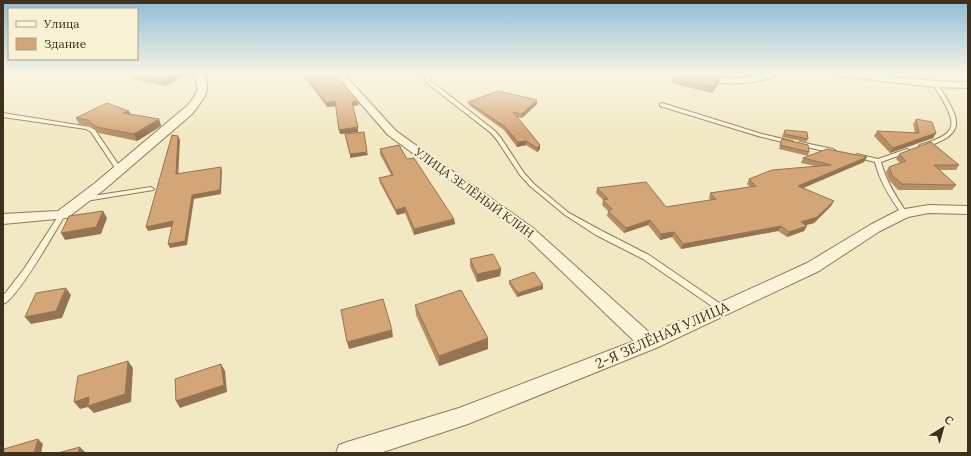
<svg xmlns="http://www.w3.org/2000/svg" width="971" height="456" viewBox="0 0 971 456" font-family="Lora,serif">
<rect width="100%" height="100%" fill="#f2e8c4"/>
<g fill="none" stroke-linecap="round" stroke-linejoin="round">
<defs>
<g id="lane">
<polygon points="423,73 427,73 431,81 495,131 501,138 524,173 534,184 569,213 602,231 649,255 725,307 726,309 725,311 722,312 719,311 643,259 596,235 565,215 530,186 520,175 497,140 491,133 427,83"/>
<path d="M933,83H937C959,118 971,134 922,148L919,146L920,145C929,142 945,138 950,129C957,119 938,93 933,84Z"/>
<polygon points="662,103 762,134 792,141 793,142 790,144 758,136 660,106 660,104"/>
<polygon points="3,113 90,127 95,130 122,170 119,172 117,171 91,132 86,129 3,117"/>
<polygon points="800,142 833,149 836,151 833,153 798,145 797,144"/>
<path d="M907,149L909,150V152L881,162C886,181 896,197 907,213L904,215L902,214C890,198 880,182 875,162L855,157L854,156L857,154L878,159Z"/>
<polygon points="151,187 154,189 153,190 86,201 83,199 86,197"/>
<path d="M62,213L65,215C56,230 17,300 3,304V296L24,269L59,215Z"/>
</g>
<g id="street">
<path d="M191,73H201C215,86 202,102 192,114L105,189L67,218L3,224V214L58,211L95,183L188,105C198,93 201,86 191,73Z"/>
<polygon points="334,73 343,73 396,131 533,228 651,334 807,263 870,225 899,210 929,205 968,206 968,214 929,213 908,217 880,231 819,271 656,348 468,424 380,453 336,453 339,445 347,442 459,408 634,341 523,234 388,135"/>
<path d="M678,73C698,70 719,80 739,78C753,78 766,71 779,73C775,77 768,79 762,80C734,87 707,82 680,75Z"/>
<polygon points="833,73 859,73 935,81 968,82 968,88 935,87 838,76"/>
</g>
</defs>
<use href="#lane" stroke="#8f7a58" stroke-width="2"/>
<use href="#street" stroke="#8f7a58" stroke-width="2"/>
<use href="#lane" fill="#fcf4d8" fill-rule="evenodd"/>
<use href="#street" fill="#fcf4d8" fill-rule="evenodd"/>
</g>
<g fill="#b68e65">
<polygon points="134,72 186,72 187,75 165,86 132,79 130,74"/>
<polygon points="301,72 334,72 359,105 353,106 358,132 340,134 336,106 327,107"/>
<polygon points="701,72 728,72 724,76"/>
<polygon points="672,78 718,84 712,93 671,83"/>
<polygon points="537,100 537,104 522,118 517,117 540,145 540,149 537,152 526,145 517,147 504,130 469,105 468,102"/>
<polygon points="129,111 131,115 159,119 161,126 137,141 99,133 91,126 79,124 76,118"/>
<polygon points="916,119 936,133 933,138 890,153 874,136 877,131 915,133 913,124"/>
<polygon points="785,130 808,139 806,142 782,137"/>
<polygon points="782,139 809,152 808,156 779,149"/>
<polygon points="380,149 407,159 454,219 455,224 414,235 405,213 397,215 380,183 379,178 391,175 380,154"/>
<polygon points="899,154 959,165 956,170 939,170 956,185 952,190 898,190 889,180 886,172 889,167 900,163 896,159"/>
<polygon points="867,157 864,162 803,188 834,201 831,206 814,223 806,225 807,226 804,231 787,237 778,231 681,249 672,237 660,240 648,225 624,233 607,216 608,211 602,205 603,200 596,193 597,188 666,207 711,200 709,198 710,193 750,187 747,184 749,179 815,166 801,163 803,158"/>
<polygon points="470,259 501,269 500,276 477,282 470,266"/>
<polygon points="509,281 543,289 517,297 509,284"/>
<polygon points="415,305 488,349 439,366 416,315"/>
</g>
<g fill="#947453">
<polygon points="180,72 186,72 187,75 165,86 163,80"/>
<polygon points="725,72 728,72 724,76"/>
<polygon points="720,78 718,84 712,93 714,87"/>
<polygon points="537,100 537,104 522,118 522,114"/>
<polygon points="335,101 336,106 327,107 326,103"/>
<polygon points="358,101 359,105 353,106 352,102"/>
<polygon points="129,111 132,117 123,113"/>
<polygon points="159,119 161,126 137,141 134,134"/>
<polygon points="358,127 358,132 340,134 339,130"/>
<polygon points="936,133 933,138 890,153 893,148"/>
<polygon points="178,136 180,140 178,178 176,174"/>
<polygon points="526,141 526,145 517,147 518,142"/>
<polygon points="540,145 540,149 537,152 537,148"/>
<polygon points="367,152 368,155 350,158 350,154"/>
<polygon points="867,157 864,162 796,191 798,186"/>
<polygon points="221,167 222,171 221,194 194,199 187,245 170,248 168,244 192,195"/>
<polygon points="834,201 831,206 814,223 799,227 801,222"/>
<polygon points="405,207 405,213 397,215 396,210"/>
<polygon points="103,211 107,218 101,234 65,240 61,233"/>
<polygon points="454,219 455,224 414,235 414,229"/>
<polygon points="650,220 648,225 624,233 626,228"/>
<polygon points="173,221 175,226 148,231 146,227"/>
<polygon points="781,226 778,231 681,249 683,244"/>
<polygon points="807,226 804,231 787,237 789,232"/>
<polygon points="674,232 672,237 660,240 661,234"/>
<polygon points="501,269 500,276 477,282 477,274"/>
<polygon points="543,285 543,289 517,297 518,293"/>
<polygon points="66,288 71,295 62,318 31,324 25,317"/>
<polygon points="392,330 393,337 349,349 347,342"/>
<polygon points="488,338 488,349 439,366 439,356"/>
<polygon points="128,361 133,368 131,402 94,413 88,407 80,409 74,402"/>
<polygon points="221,364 225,371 227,392 180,408 176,401"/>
<polygon points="38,439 43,444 41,453 34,453"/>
<polygon points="80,447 85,452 85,453 78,453"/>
</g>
<g fill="#d4a576" stroke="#947453">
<polygon points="134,72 180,72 163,80 130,74"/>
<polygon points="303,72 334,72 358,101 352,102 358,127 339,130 335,101 326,103"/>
<polygon points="677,72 688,72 720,78 714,87 672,78"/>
<polygon points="498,91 537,100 522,114 513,112 540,145 537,148 526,141 518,142 504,126 468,102"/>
<polygon points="107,103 129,111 123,113 159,119 134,134 96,127 88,120 76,118"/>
<polygon points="916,119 932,122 936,133 893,148 877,131 919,133"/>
<polygon points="785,130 807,132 808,139 784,134"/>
<polygon points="364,132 367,152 350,154 345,134"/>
<polygon points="172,135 178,136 176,174 221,167 220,190 192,195 185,241 168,244 173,221 146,227"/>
<polygon points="782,139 808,145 809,152 780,145"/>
<polygon points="931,142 959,165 934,165 956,185 902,184 892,175 889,167 906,161 899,154"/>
<polygon points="399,145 407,159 414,158 454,219 414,229 405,207 396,210 379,178 393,175 380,149"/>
<polygon points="827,149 867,157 798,186 834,201 817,217 801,222 807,226 789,232 781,226 683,244 674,232 661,234 650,220 626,228 608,211 612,209 603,200 608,199 597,188 646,182 666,207 716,199 710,193 756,186 749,179 772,170 831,165 803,158"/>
<polygon points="103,211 96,227 61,233 69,216"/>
<polygon points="493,254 501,269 477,274 470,259"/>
<polygon points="534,272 543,285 518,293 509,281"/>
<polygon points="66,288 56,311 25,317 36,293"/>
<polygon points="461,290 488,338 439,356 415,305"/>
<polygon points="383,299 392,330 347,342 341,310"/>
<polygon points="128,361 125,394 88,406 89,397 74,402 78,376"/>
<polygon points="221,364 224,385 176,401 175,379"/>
<polygon points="38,439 34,453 3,453 4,449"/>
<polygon points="80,447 78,453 58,453"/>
</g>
<linearGradient id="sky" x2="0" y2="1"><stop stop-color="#8dbbd7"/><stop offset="0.54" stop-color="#f9f5e4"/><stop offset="1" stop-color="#f9f5e4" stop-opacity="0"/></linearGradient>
<rect width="971" height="136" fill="url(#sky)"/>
<g text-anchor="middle" stroke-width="4" stroke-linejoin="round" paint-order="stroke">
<g font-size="12" fill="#3d301e" stroke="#f9f1d4">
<text transform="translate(474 193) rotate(36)" y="4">УЛИЦА ЗЕЛЁНЫЙ КЛИН</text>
</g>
<g font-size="14" fill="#3d301e" stroke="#f9f1d4">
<text transform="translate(662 335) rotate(-24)" y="5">2-Я ЗЕЛЁНАЯ УЛИЦА</text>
</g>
</g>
<rect width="971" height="456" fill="none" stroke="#3d301e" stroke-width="8"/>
<rect x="8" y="8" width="130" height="52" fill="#f9f1d4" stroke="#aea48b"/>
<rect x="16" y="21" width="20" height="6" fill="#fcf4d8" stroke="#aea48b"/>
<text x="44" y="28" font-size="12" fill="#3d301e">Улица</text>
<rect x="16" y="38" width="20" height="12" fill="#d4a576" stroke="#aea48b"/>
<text x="44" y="48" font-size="12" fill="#3d301e">Здание</text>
<g transform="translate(943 428) rotate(37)" stroke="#f9f1d4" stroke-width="3" paint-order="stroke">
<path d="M0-3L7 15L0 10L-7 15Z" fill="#3d301e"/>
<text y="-6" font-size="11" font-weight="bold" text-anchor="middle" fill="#3d301e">С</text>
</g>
</svg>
